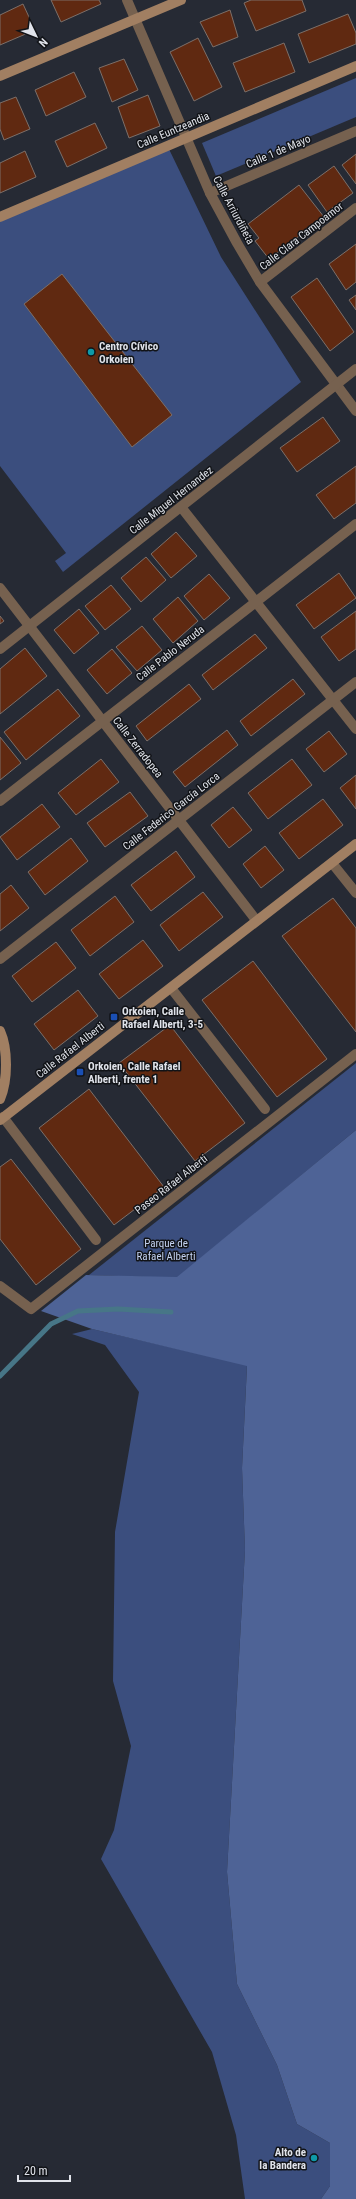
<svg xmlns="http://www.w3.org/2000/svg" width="356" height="2199" viewBox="0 0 356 2199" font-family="'Roboto Condensed',sans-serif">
<rect width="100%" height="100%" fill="#262a34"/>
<g fill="#3b4e7e">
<polygon points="356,78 356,117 216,176 202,143"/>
<polygon points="167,145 221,257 301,382 63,572 55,561 66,553 0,466 0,217"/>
<polygon points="356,1063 356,1130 177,1278 89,1275"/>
<polygon points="92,1329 247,1365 242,1468 245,1550 227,1872 237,1984 277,2065 297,2124 330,2143 330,2186 321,2199 245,2199 236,2135 212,2052 101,1859 114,1830 131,1746 113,1681 115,1532 139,1392 105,1345 72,1334"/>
</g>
<polygon fill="#4e6396" points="356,1130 356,2199 321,2199 330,2186 330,2143 297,2124 277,2065 237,1984 227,1872 245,1550 242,1468 247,1366 92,1329 41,1311 86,1275 177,1277"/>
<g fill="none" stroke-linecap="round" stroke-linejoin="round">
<polyline stroke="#477687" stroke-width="5" points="0,1376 51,1324 78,1311 118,1309 171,1312"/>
</g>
<g fill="#602911" stroke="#7c6f69">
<polygon points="51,0 99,0 101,4 61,22"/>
<polygon points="251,0 302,0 306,11 256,31 244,3"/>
<polygon points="23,4 35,30 0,45 0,15"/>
<polygon points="230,10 238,37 213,47 200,22"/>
<polygon points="348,14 356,33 356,44 309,63 298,34"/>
<polygon points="198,38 222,87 194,101 170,52"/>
<polygon points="284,43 295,72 245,92 233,63"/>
<polygon points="124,59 138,90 112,102 99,68"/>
<polygon points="74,72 86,97 46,116 35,90"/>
<polygon points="148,95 160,126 129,138 118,107"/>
<polygon points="16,97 30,129 4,140 0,129 0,103"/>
<polygon points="95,123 107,148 67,167 55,141"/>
<polygon points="25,151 36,177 0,193 0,163"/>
<polygon points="356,154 356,184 342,165"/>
<polygon points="334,166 353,193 327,212 308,185"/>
<polygon points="299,185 324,217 269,259 255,241 259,238 248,224"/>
<polygon points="356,244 356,282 346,290 329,264"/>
<polygon points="62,274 172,415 132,447 24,304"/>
<polygon points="317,278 354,332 330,351 291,297"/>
<polygon points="356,295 356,310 349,300"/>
<polygon points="323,417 340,441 297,472 280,448"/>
<polygon points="356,466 356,503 334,519 316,495"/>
<polygon points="176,532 197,556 171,578 151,554"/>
<polygon points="146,557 166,580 141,602 121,578"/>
<polygon points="339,573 356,598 314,629 296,605"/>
<polygon points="209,574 230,598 204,620 184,596"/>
<polygon points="111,585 131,609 105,630 85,606"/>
<polygon points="178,597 198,621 173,643 153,619"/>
<polygon points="79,609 99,633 74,654 54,630"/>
<polygon points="356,611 356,649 339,661 321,637"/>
<polygon points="0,616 4,621 0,624"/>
<polygon points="142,626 162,650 137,671 116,647"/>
<polygon points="255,634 267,648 213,690 202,675"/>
<polygon points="25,648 47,676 0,714 0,669"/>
<polygon points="112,649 132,673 107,694 87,670"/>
<polygon points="293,679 305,694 251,736 240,721"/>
<polygon points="189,684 201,699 147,741 136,726"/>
<polygon points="58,689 80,716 26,760 4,732"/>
<polygon points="227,730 238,745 185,787 173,772"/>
<polygon points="329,731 347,754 324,772 306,749"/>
<polygon points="0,737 21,763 0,780"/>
<polygon points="101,759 119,782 76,815 58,793"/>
<polygon points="292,759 312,785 268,819 248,793"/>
<polygon points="356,775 356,809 340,788"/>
<polygon points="130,792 148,816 105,847 87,823"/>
<polygon points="323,799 343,825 299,859 279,833"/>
<polygon points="42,804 60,827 17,860 0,837"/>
<polygon points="233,807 252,830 229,848 211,825"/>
<polygon points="71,838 88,861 45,895 28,872"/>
<polygon points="265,846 284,870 261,888 243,864"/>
<polygon points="176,851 195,877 151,911 131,885"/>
<polygon points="11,885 29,908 0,931 0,894"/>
<polygon points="203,892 223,917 179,951 160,925"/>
<polygon points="115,896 134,922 90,956 71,930"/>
<polygon points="333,898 356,928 356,1032 282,936"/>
<polygon points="143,940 163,966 119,999 99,974"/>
<polygon points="56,942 76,968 32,1002 12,976"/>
<polygon points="253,961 327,1059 277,1097 202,1000"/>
<polygon points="78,990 98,1016 54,1050 34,1024"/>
<polygon points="170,1025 245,1123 195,1161 119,1063"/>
<polygon points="89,1089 164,1187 114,1225 39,1128"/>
<polygon points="11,1159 81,1249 36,1285 0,1239 0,1167"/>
</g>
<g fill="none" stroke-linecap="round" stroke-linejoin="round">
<g stroke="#76614f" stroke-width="10">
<polyline points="127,0 210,193 237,243 260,282 356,411"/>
<polyline points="210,193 356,131"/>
<polyline points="260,282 356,208"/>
<polyline points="181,507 356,729"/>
<polyline points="0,588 256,920"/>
<polyline points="0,649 356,369"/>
<polyline points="0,801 356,524"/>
<polyline points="332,863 356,893"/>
<polyline points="0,959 356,682"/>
<polyline points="171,988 265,1109"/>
<polyline points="3,1117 96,1240"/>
<polyline points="0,1286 31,1309 356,1054"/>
</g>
<g stroke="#a17f62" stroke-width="10">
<polyline points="0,76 181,0"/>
<polyline points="0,217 356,66"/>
<path d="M0,1031C8,1049 8,1080 0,1099"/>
<polyline points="0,1120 356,844"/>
</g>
</g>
<g fill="#0f9aa8" stroke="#111317" stroke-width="1.5">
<circle cx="91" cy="352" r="4"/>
<circle cx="314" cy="2158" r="4"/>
</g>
<g fill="#1a4fb4" stroke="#111317" stroke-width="1.5">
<rect x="110" y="1013" width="8" height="8" rx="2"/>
<rect x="76" y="1068" width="8" height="8" rx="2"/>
</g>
<g text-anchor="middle" stroke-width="3" stroke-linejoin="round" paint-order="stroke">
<g font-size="11" fill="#e0e3ea" stroke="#111317">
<text transform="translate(173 130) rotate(-23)" y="4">Calle Euntzeandia</text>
<text transform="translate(278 151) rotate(-23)" y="4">Calle 1 de Mayo</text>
<text transform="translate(234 210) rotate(62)" y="4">Calle Arriurdiñeta</text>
<text transform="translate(301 236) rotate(-38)" y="4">Calle Clara Campoamor</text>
<text transform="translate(171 500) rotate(-38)" y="4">Calle Miguel Hernandez</text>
<text transform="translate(170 653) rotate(-38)" y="4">Calle Pablo Neruda</text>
<text transform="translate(138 747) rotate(52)" y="4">Calle Zerradopea</text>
<text transform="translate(171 811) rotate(-38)" y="4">Calle Federico García Lorca</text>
<text transform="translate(70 1050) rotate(-38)" y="4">Calle Rafael Alberti</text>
<text transform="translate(171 1184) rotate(-38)" y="4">Paseo Rafael Alberti</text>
</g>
<g font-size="11" font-weight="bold" fill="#e0e3ea" stroke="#111317" text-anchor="start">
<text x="99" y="350">Centro Cívico<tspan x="99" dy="13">Orkoien</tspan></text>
<text x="122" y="1015">Orkoien, Calle<tspan x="122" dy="13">Rafael Alberti, 3-5</tspan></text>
<text x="88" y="1070">Orkoien, Calle Rafael<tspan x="88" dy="13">Alberti, frente 1</tspan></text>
<text x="306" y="2156" text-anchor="end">Alto de<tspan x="306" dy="13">la Bandera</tspan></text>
</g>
<g font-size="11" fill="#c4d2f1" stroke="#111317">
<text x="166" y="1247">Parque de<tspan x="166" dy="13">Rafael Alberti</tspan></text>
</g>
</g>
<g transform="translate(36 36) rotate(133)" stroke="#111317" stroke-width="3" paint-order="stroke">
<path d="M0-3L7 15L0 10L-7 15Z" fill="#e0e3ea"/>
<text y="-6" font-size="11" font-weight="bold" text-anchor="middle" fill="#e0e3ea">N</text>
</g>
<path d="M18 2175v6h52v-6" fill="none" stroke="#e0e3ea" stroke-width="2"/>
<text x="24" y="2175" font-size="12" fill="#e0e3ea" stroke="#111317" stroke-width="3" paint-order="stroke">20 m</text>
</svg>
